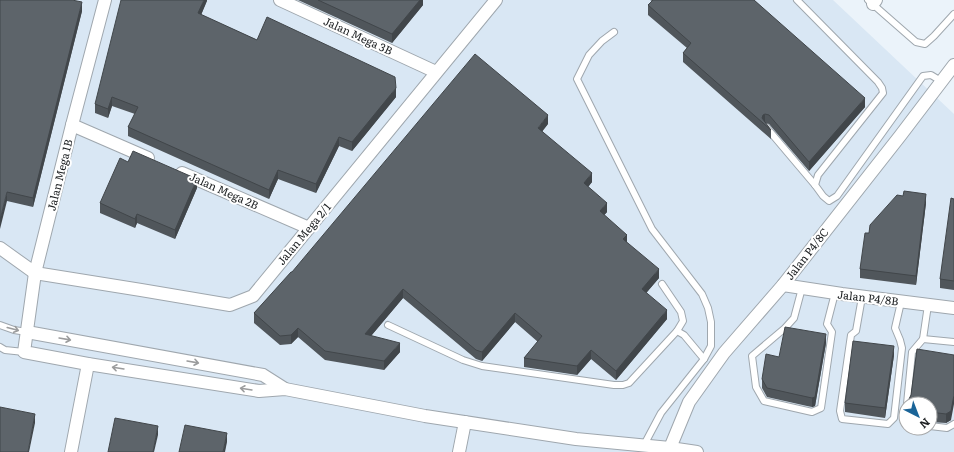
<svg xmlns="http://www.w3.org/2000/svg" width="954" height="452" viewBox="0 0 954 452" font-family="Literata,serif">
<rect width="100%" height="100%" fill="#ebf3fa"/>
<path fill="#d9e7f4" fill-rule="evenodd" d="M0,0H833L954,114V452H0ZM906,404H930V428H906Z"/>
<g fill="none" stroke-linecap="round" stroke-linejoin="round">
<defs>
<g id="lane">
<polyline points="797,0 878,82 882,88 883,93 818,175 815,185 823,196 829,201 837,196 923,76 931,75 941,81"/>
<polyline points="868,0 916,42 925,44 934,36 954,14"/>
<polyline points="614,32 602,41 589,55 577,79 652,229 702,294 708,308 711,322 711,346 704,359 661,413 644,445"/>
<polyline points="766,127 815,185"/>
<polyline points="662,284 681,312 683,321 677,331"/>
<polyline points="802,288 794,318 785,328 752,356 756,387 764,401 812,412 821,408 832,332 827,324 835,293"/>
<polyline points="862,297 856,331 851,335 840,411 842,419 888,424 894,418 902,348 900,340 895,328 901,302"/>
<polyline points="0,325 14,330 27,332"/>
<polyline points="388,325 463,360 482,366 614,385 623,385 629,383 677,331 684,335 704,359"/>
<polyline points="923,339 928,305"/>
<polyline points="0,347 5,350 24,352"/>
<polyline points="907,404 912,352 923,339 954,342"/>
<polyline points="906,411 906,415"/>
<polyline points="930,426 947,428 954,424"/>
</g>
<g id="street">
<polyline points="105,0 72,125 35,273 24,352 88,364 259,391 285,389 425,416 576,439 670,448 697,452"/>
<polyline points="280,0 436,72"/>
<polyline points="873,4 876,0"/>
<polyline points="72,125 148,158"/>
<polyline points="182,173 309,228"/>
<polyline points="0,248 35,273 141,290 230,305 253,296 496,0"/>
<polyline points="783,285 842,294 954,308"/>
<polyline points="27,332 263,375 285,389"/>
<polyline points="670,448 689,402 724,353 783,285 900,136 954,65"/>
<polyline points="71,452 88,364"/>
<polyline points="459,452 465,422"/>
</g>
</defs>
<use href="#lane" stroke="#9fa7ae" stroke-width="8"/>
<use href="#street" stroke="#9fa7ae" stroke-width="14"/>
<use href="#lane" stroke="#fff" stroke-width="6"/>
<use href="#street" stroke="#fff" stroke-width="12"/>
</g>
<g fill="#50565b">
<polygon points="0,0 82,11 33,207 7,201"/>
<polygon points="207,0 201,15 257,40 396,97 352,151 339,146 316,193 278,179 269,199 128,136 128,127 135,114 112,106 108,118 95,113 95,104"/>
<polygon points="298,0 423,0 423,5 392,43"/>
<polygon points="650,0 754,0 865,107 809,171 769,124 765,123 771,130 771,139 683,62 683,53 687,48 648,15 648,5 652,1"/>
<polygon points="548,124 542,131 592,182 588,187 607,212 604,215 627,243 659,278 646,293 667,319 616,380 591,359 577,375 524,367 524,358 538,342 515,322 482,361 476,359 403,298 371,336 400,352 384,370 325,360 298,337 291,344 280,345 254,323 254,313 292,272"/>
<polygon points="197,188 175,239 137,223 135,228 100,213 100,203"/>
<polygon points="954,199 954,290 940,288 940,279"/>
<polygon points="926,203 916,285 860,278 860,269 869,233"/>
<polygon points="826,343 815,406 812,407 807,406 767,397 762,388 762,379 779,357"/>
<polygon points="917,349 951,420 946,423 930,422 930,404 909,404 909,399 911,395"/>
<polygon points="894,355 885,418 845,412 845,403"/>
</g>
<g fill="#41464a">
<polygon points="204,0 207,0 207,1 198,22 198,13"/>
<polygon points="420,0 423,0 423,5 392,43 392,34"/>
<polygon points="82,2 82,11 33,207 33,198"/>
<polygon points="396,88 396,97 352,151 352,142"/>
<polygon points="112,97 112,106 108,118 108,109"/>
<polygon points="865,98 865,107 809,171 809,162"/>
<polygon points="765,114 765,123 762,118 763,115"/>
<polygon points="548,115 548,124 538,137 538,128"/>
<polygon points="339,137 339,146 316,193 316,184"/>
<polygon points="278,170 278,179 269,199 269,190"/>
<polygon points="592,173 592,182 584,192 584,183"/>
<polygon points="197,179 197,188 175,239 175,230"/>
<polygon points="7,192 7,201 0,229 0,220"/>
<polygon points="926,194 926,203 916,285 916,276"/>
<polygon points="607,203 607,212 600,220 600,211"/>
<polygon points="137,214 137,223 135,228 135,219"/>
<polygon points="627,235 627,244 623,239"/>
<polygon points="659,269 659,278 642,298 642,289"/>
<polygon points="403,289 403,298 365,343 365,334"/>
<polygon points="667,310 667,319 616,380 616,371"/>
<polygon points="515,313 515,322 482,361 482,352"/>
<polygon points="298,328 298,337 291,344 291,335"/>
<polygon points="826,334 826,343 815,406 812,407 812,398"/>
<polygon points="400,343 400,352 384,370 384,361"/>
<polygon points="894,346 894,355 885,418 885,408"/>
<polygon points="591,350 591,359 577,375 577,366"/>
<polygon points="954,395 954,404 951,420 946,423 946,414"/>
<polygon points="35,414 35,423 29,452 28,452"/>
<polygon points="158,426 158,435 154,452 153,452"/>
<polygon points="227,433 227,442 225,452 223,452"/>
</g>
<g fill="#5d646a" stroke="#41464a">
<polygon points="0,0 72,0 82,2 33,198 7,192 0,220"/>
<polygon points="121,0 204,0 198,13 257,40 267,17 395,77 396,88 352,142 339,137 316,184 278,170 269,190 128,127 138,107 112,97 108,109 95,104"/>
<polygon points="318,0 420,0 392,34"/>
<polygon points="653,0 754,0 865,98 809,162 769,115 765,114 763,115 762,118 771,130 683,53 691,43 648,5"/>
<polygon points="475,54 548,115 538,128 592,173 584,183 607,203 600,211 627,235 623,239 659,269 642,289 667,310 616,371 591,350 577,366 524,358 542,336 515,313 482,352 476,350 403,289 365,334 400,343 384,361 325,351 298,328 291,335 280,336 254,313 291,272 292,272"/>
<polygon points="133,151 197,179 175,230 137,214 135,219 100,203 120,158 128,162"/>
<polygon points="904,191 926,194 916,276 860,269 865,233 869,233 870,225 897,195 903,196"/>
<polygon points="951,198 954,199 954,281 940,279"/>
<polygon points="785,327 826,334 815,397 812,398 767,388 762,379 766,354 779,357"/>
<polygon points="853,341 894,346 885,408 845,403"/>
<polygon points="917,349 954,355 954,395 951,411 946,414 930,412 930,404 910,404 910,402 909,399 911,395"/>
<polygon points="0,407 35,414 28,452 0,452"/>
<polygon points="115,418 158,426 153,452 108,452"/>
<polygon points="185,425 227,433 223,452 179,452"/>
</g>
<defs><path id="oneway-shaft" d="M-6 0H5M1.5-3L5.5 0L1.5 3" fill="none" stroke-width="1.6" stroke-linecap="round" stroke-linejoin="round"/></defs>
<g stroke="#9b9c9d">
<use href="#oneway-shaft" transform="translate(13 329) rotate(15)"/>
<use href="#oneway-shaft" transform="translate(65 339) rotate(10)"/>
<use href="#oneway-shaft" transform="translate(193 362) rotate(10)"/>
<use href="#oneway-shaft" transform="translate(118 368) rotate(-171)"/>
<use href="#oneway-shaft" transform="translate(246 389) rotate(-171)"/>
</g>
<g text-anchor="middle" stroke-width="4" stroke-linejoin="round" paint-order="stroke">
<g font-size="11" fill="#212426" stroke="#fff">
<text transform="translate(358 36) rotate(25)" y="4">Jalan Mega 3B</text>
<text transform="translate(60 175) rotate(-76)" y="4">Jalan Mega 1B</text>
<text transform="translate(224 191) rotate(24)" y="4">Jalan Mega 2B</text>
<text transform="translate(304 234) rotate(-50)" y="4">Jalan Mega 2/1</text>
<text transform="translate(807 254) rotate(-52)" y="4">Jalan P4/8C</text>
<text transform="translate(868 298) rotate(7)" y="4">Jalan P4/8B</text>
</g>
</g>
<g transform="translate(918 416) rotate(138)"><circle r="19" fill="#ffffff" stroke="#a6a7a8"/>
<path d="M0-3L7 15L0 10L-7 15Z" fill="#1a6498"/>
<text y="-6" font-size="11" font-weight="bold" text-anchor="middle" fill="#212426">N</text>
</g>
</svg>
